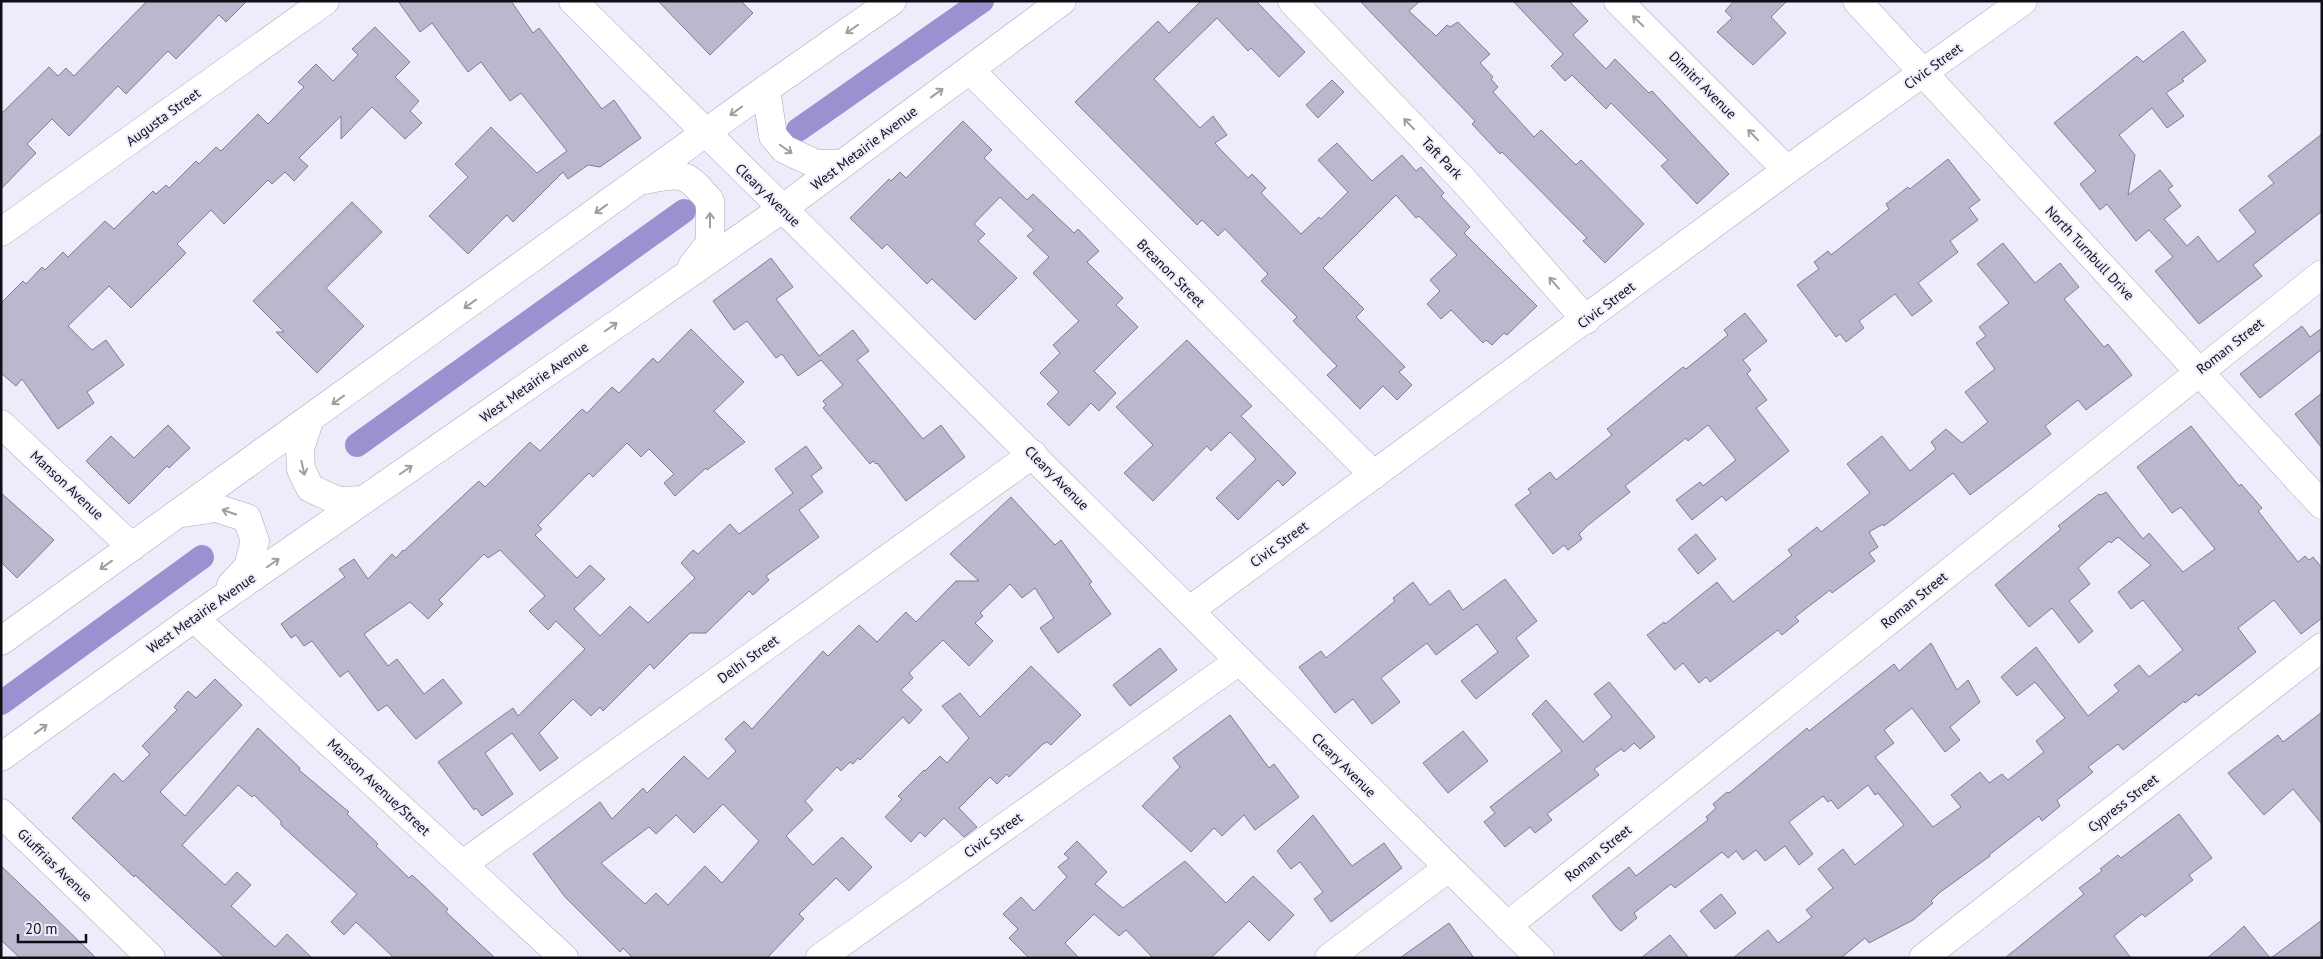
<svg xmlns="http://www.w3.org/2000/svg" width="2323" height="959" viewBox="0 0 2323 959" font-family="'PT Sans',sans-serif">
<rect width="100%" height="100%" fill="#eeecfb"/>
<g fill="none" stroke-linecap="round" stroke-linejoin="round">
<g stroke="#9b91d1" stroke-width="24">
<polyline points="798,130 982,1"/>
<polyline points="357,445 684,211"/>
<polyline points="1,703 202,557"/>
</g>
</g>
<g fill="#bab8cf" stroke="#7f7c93" fill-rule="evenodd">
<polygon points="147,1 247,1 226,22 219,15 176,59 168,51 126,94 118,86 69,136 52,119 27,144 36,153 1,189 1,114 49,67 58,76 66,68 74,76"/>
<polygon points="398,1 511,1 533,33 539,28 602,109 614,100 641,138 600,167 588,165 568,179 563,172 513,222 507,215 468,254 429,216 468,177 455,164 491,127 537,173 567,151 521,93 510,101 481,62 468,72 432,23 420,32"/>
<polygon points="658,1 741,1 753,13 710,55"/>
<polygon points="1201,1 1256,1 1305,52 1279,77 1251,48 1248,51 1217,18 1154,79 1200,128 1213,116 1227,135 1215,143 1220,149 1248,178 1252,174 1266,188 1261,193 1301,234 1319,217 1321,219 1348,192 1318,160 1337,143 1372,181 1402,155 1416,171 1421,167 1444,193 1441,196 1470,227 1464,233 1537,306 1507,335 1504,333 1492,345 1486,340 1483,343 1451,310 1441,319 1427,304 1440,291 1430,280 1457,255 1419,216 1416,218 1396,195 1323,268 1364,309 1356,317 1405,367 1399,372 1412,385 1397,400 1383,386 1360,409 1327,375 1337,366 1293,321 1297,317 1261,281 1268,274 1225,229 1218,236 1202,220 1197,225 1075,102 1158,21 1169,33"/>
<polygon points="1360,1 1420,1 1409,11 1436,36 1447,25 1450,27 1458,22 1490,54 1480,63 1493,77 1491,79 1498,87 1493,92 1534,137 1541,130 1576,165 1581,160 1644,224 1605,263 1583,241 1587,238 1502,152 1500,154 1472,124 1475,121"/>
<polygon points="1513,1 1569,1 1588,21 1573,35 1606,69 1615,59 1649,93 1652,91 1729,174 1697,204 1661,166 1668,160 1611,103 1606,109 1572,75 1565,81 1551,66 1563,54"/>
<polygon points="1734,1 1787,1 1771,17 1786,33 1753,65 1717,32 1732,18 1725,11"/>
<polygon points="375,27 410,62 395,77 419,101 410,111 422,123 405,139 372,107 341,139 341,116 299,158 308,166 294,181 285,172 272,184 268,180 224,224 211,210 177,244 186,253 131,308 109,286 68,326 92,350 106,340 124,365 87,392 94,403 58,429 22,379 16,386 1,373 1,303 23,281 26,284 42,267 45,270 63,252 68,257 105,221 114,229 153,191 156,194 166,185 169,188 196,161 199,164 216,147 221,151 258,114 268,124 304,87 298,82 316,64 333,81 358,55 352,49"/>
<polygon points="2183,31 2206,61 2182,79 2184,81 2166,93 2184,116 2167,128 2152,108 2119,135 2135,155 2128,195 2160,170 2173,186 2168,189 2181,206 2164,219 2187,246 2198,236 2218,262 2256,232 2239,210 2274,183 2268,176 2322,134 2322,211 2253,265 2262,276 2199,324 2155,271 2173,257 2149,230 2136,241 2107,204 2100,210 2080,184 2096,171 2054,123 2137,56 2143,62"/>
<polygon points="1332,80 1344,92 1318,118 1306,105"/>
<polygon points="963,121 992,150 984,158 1027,200 1033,194 1074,233 1078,229 1099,251 1087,262 1123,298 1116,305 1138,327 1094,371 1116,393 1099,411 1091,403 1069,426 1047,404 1059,392 1040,373 1060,353 1053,345 1079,321 1033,273 1049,257 1027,236 1034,230 1000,197 974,224 985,234 978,241 1017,278 975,320 932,279 927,284 887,244 882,249 850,218 889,179 891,181 900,172 906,178"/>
<polygon points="1948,159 1980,200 1969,208 1978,220 1950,241 1958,252 1918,283 1932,301 1912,316 1895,294 1859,321 1864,328 1846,342 1840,334 1836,337 1797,285 1819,269 1814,262 1828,251 1831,255 1889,209 1886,204 1908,187 1910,189"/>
<polygon points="352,202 382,232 326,288 364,326 317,373 276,332 284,332 253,301"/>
<polygon points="2003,243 2035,283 2060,263 2079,287 2064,299 2104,347 2108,344 2132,375 2086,410 2078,400 2045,426 2051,434 1970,495 1953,473 1884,526 1883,524 1869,532 1878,547 1869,553 1875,561 1832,593 1830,590 1795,617 1799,621 1782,635 1778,630 1710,682 1706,677 1699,683 1683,663 1675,670 1647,635 1664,622 1665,624 1717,582 1733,602 1792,555 1788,550 1817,527 1821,532 1870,493 1847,464 1882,436 1910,471 1936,449 1931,442 1946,429 1962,443 1988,422 1965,392 1995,369 1976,343 1986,336 1979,327 2009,303 1977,264"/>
<polygon points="771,258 793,287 776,299 819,356 853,330 869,351 857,360 923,439 941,425 965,457 906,501 877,463 876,464 873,461 870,464 823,408 826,405 823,401 843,385 821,360 798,376 782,354 776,358 747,321 734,330 713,301"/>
<polygon points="1745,313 1767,341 1743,360 1751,370 1747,374 1767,400 1756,408 1789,451 1726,501 1722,496 1692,520 1676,500 1700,482 1703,486 1736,460 1708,425 1688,441 1686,438 1625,486 1630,492 1587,526 1579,534 1582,539 1568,550 1564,545 1553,554 1515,505 1531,493 1528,489 1550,472 1556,480 1612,435 1607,429 1683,367 1686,369 1728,335 1724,330"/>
<polygon points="2302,326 2310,337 2322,328 2322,349 2260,398 2240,374"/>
<polygon points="691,329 744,382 714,411 745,442 707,470 706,468 675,496 664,483 674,474 649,449 641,457 627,443 593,477 589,473 538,525 542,529 535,535 577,578 590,565 605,579 574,609 600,636 630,606 648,623 695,578 681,563 693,550 698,554 730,524 739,534 793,493 775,469 806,446 822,468 811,476 823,492 799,510 819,537 766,576 769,580 753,595 749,591 706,633 690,633 654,669 650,664 603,711 600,707 591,716 573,699 539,733 558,758 540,771 512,733 485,753 513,794 482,816 476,808 474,810 438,762 513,708 518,716 585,649 556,621 548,630 529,611 545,596 500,550 488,558 484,554 439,600 443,604 428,619 410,602 364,634 388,666 397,659 424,694 443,679 462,703 416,739 387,705 378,711 348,671 340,677 312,641 304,646 296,635 291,638 281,624 345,577 339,569 354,559 368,579 392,554 396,558 403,550 404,551 479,481 485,487 530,442 540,451 582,409 587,413 612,387 619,393 653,358 658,363"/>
<polygon points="1187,340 1252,406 1241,416 1296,473 1283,486 1278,480 1238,520 1216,498 1256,459 1230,432 1211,451 1207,446 1153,501 1124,473 1153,445 1116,407"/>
<polygon points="2322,393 2322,448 2295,414"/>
<polygon points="168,425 190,448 169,468 167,466 129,504 86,461 111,436 134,458"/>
<polygon points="2191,426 2239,486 2241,484 2262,508 2258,511 2298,562 2305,556 2309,560 2313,557 2322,568 2322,618 2301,634 2274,600 2238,628 2256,652 2199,696 2196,694 2185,703 2184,701 2123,750 2118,744 2088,767 2093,772 2057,800 2060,806 2042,821 2039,816 1989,855 1990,856 1939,893 1931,901 1933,903 1913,920 1869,943 1865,938 1841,958 1733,958 1768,930 1778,943 1812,917 1806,910 1833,888 1818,869 1843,849 1855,865 1904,825 1878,793 1875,795 1868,785 1838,809 1831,800 1828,802 1823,796 1789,822 1813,854 1799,865 1785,846 1765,861 1756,850 1743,860 1736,851 1728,858 1722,852 1675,888 1671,884 1634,913 1637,918 1621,931 1616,927 1592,896 1629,867 1636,876 1708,820 1706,817 1716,808 1713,804 1727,792 1729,793 1807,728 1809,731 1894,664 1899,671 1931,643 1957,690 1968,680 1980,702 1950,727 1960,740 1945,752 1912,708 1884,730 1894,743 1875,757 1933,827 1961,807 1951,795 1980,772 1989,783 2002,774 2008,780 2044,752 2036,741 2065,718 2035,682 2017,696 2001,677 2036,647 2088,716 2119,691 2114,685 2139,665 2149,677 2183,650 2143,600 2131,609 2118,592 2151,565 2118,537 2111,543 2109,541 2078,568 2090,584 2069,601 2093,631 2079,643 2052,608 2029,627 1995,585 2061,529 2058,526 2099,494 2101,495 2106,492 2143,539 2149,533 2183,572 2215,549 2181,507 2172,513 2137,467"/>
<polygon points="1,493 54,540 17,578 1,562"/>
<path d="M1011,497L1055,545L1061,540L1092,582L1089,584L1111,614L1058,653L1040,628L1054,618L1035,588L1022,598L1010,584L980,613L983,616L975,623L993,641L969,666L943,640L909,673L913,678L901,690L922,710L909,724L903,717L860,760L858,758L853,764L850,762L841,771L837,767L805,801L813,810L786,836L813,865L842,837L872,867L849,891L836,878L799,914L804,919L767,958H633L623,948L620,952L565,897L533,854L600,802L612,819L643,788L647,793L684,756L708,779L736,751L725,739L744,721L752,729L823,651L828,656L859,625L877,642L906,612L916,622L956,581H979L950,554ZM723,804L759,841L722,883L705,866L668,905L656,893L645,904L601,863L649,827L656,834L676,815L694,833Z"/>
<polygon points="1696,534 1716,559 1698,574 1678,549"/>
<polygon points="1505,579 1537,621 1516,638 1529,656 1476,699 1461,681 1498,652 1477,624 1436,655 1427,643 1381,678 1400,702 1372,724 1353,699 1335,713 1299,667 1321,651 1326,658 1395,601 1393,598 1413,582 1430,605 1449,590 1463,610"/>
<polygon points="1160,648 1177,670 1130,706 1113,685"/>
<polygon points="1031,666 1081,715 1051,745 1047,742 1043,744 1009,777 1007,774 997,784 990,777 959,808 977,827 964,837 944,818 925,837 920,832 911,842 885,817 902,799 898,796 924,770 925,771 940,756 947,763 969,738 942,706 960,693 980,717"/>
<polygon points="215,679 242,705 160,792 185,816 258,728 300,768 299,770 349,812 347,814 378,844 376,846 409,878 412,875 425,887 448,909 446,912 495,958 394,958 356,922 344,935 331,922 357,894 281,825 281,821 254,795 252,797 238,785 182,845 225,885 237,872 251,885 231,906 275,947 287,934 312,958 225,958 135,875 134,877 72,818 114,773 123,782 150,754 142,746 177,710 174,707 188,691 196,698"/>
<polygon points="1609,682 1655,737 1640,749 1634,743 1624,752 1621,749 1594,769 1599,775 1547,814 1552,820 1535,833 1530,827 1505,847 1484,822 1495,813 1490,807 1562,751 1532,714 1546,700 1583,742 1612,717 1594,694"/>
<polygon points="2322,712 2322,824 2293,789 2264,815 2228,773 2278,735 2283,742"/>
<polygon points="1230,715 1269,768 1274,764 1299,797 1255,830 1244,815 1222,836 1214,828 1191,852 1142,806 1180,767 1173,758"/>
<polygon points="1463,731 1488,761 1448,793 1423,763"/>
<polygon points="2179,814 2212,858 2189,875 2193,880 2145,917 2142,914 2114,936 2131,958 2005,958 2084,894 2079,888 2102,871 2100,869 2118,855 2121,858"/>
<polygon points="1313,815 1352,866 1384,843 1402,868 1331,922 1314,899 1323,892 1300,862 1291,869 1277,851"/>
<polygon points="1077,841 1107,872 1095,884 1123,908 1185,861 1226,903 1253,876 1294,915 1269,941 1249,921 1211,958 1153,958 1126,930 1119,936 1094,914 1065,943 1079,958 1029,958 1009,938 1018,929 1003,914 1021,897 1034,911 1067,877 1058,867 1069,858 1064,854"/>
<polygon points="1,866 41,904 96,958 20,958 1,940"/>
<polygon points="1721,894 1736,913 1715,929 1700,911"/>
<polygon points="2322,920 2322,958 2271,958"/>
<polygon points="1449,923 1474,958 1400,958"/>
<polygon points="2244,926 2270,958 2207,958 2229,940"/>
<polygon points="1670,935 1689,958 1641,958"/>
</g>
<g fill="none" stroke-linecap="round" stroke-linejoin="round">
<defs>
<g id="minor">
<polyline points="573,1 1540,958"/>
<polyline points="1292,1 1467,184 1586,320"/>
<polyline points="1618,1 1787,170"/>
<polyline points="1857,1 2322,505"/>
<polyline points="970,70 1374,475"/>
<polyline points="1,232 325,1"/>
<polyline points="1,424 132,547"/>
<polyline points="1190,610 1787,170 2023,1"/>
<polyline points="194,618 564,958"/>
<polyline points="1,813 151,958"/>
<polyline points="463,864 1033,454"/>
<polyline points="1507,926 2322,274"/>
<polyline points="820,958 1239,661"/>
<polyline points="1329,958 1448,868"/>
<polyline points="1923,958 2322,647"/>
</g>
<g id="major">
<polyline points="766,89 773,136 784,149 816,164 842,164"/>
<path d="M644,180C682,173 684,170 710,201V243L692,266"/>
<polyline points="309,421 300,449 301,469 310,488 338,501 363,500"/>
<polyline points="183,513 216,508 247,518 255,541 248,567 231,585"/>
<polyline points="1,641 766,89 892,1"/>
<polyline points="1,757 194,618 782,209 1062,1"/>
</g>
</defs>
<use href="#minor" stroke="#aaa7bf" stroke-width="29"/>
<use href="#major" stroke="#aaa7bf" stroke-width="29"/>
<use href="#minor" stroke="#fff" stroke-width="28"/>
<use href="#major" stroke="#fff" stroke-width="28"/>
</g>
<defs><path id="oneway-shaft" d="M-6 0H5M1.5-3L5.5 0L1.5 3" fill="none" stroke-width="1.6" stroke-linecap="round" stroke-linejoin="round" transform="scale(1.25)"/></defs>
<g stroke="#9f9fa2">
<use href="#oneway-shaft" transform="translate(1638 21) rotate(-136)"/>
<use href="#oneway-shaft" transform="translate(852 29) rotate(145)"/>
<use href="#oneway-shaft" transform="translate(937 93) rotate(-36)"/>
<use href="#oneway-shaft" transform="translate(736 111) rotate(144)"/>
<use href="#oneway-shaft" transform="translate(1409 124) rotate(-134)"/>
<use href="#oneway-shaft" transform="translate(1753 135) rotate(-134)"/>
<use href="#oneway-shaft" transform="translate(786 149) rotate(35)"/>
<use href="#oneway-shaft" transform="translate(601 209) rotate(144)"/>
<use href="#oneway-shaft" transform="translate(710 220) rotate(-90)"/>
<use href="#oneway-shaft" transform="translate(1554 283) rotate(-131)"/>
<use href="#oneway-shaft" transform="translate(470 304) rotate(144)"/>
<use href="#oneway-shaft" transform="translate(611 327) rotate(-35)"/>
<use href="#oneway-shaft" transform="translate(338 400) rotate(144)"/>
<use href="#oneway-shaft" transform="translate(303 468) rotate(77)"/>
<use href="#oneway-shaft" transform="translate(406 470) rotate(-35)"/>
<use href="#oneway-shaft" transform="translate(229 512) rotate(-161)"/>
<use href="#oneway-shaft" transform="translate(273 563) rotate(-35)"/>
<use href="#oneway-shaft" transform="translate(106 565) rotate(144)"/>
<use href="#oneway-shaft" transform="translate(41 729) rotate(-36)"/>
</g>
<g text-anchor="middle" stroke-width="4" stroke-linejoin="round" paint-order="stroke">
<g font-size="14" fill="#0f0e16" stroke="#eeecfb">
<text transform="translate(1933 66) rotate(-36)" y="5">Civic Street</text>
<text transform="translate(1703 85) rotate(45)" y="5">Dimitri Avenue</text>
<text transform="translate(163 117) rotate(-36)" y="5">Augusta Street</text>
<text transform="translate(864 148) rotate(-37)" y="5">West Metairie Avenue</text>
<text transform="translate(1442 158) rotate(46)" y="5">Taft Park</text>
<text transform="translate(768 195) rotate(44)" y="5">Cleary Avenue</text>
<text transform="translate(2090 253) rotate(47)" y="5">North Turnbull Drive</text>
<text transform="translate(1171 273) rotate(45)" y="5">Breanon Street</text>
<text transform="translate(1606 305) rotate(-37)" y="5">Civic Street</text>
<text transform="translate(2230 346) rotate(-38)" y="5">Roman Street</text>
<text transform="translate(534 382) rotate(-35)" y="5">West Metairie Avenue</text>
<text transform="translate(1057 478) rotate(45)" y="5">Cleary Avenue</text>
<text transform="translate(67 485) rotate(43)" y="5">Manson Avenue</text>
<text transform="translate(1279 544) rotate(-36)" y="5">Civic Street</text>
<text transform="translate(1914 600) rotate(-39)" y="5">Roman Street</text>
<text transform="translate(201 613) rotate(-35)" y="5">West Metairie Avenue</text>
<text transform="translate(748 659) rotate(-36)" y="5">Delhi Street</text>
<text transform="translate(1344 765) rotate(45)" y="5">Cleary Avenue</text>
<text transform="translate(379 787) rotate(43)" y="5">Manson Avenue/Street</text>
<text transform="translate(2123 803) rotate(-38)" y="5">Cypress Street</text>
<text transform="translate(993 835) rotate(-35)" y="5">Civic Street</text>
<text transform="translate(1598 853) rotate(-39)" y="5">Roman Street</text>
<text transform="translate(55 865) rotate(44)" y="5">Giuffrias Avenue</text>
</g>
</g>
<rect width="2323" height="959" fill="none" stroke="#0f0e16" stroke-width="5"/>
<path d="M18 934v8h68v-8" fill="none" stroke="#0f0e16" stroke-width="2.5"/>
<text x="25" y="934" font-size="15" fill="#0f0e16" stroke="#eeecfb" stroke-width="4" paint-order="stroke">20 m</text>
</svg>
